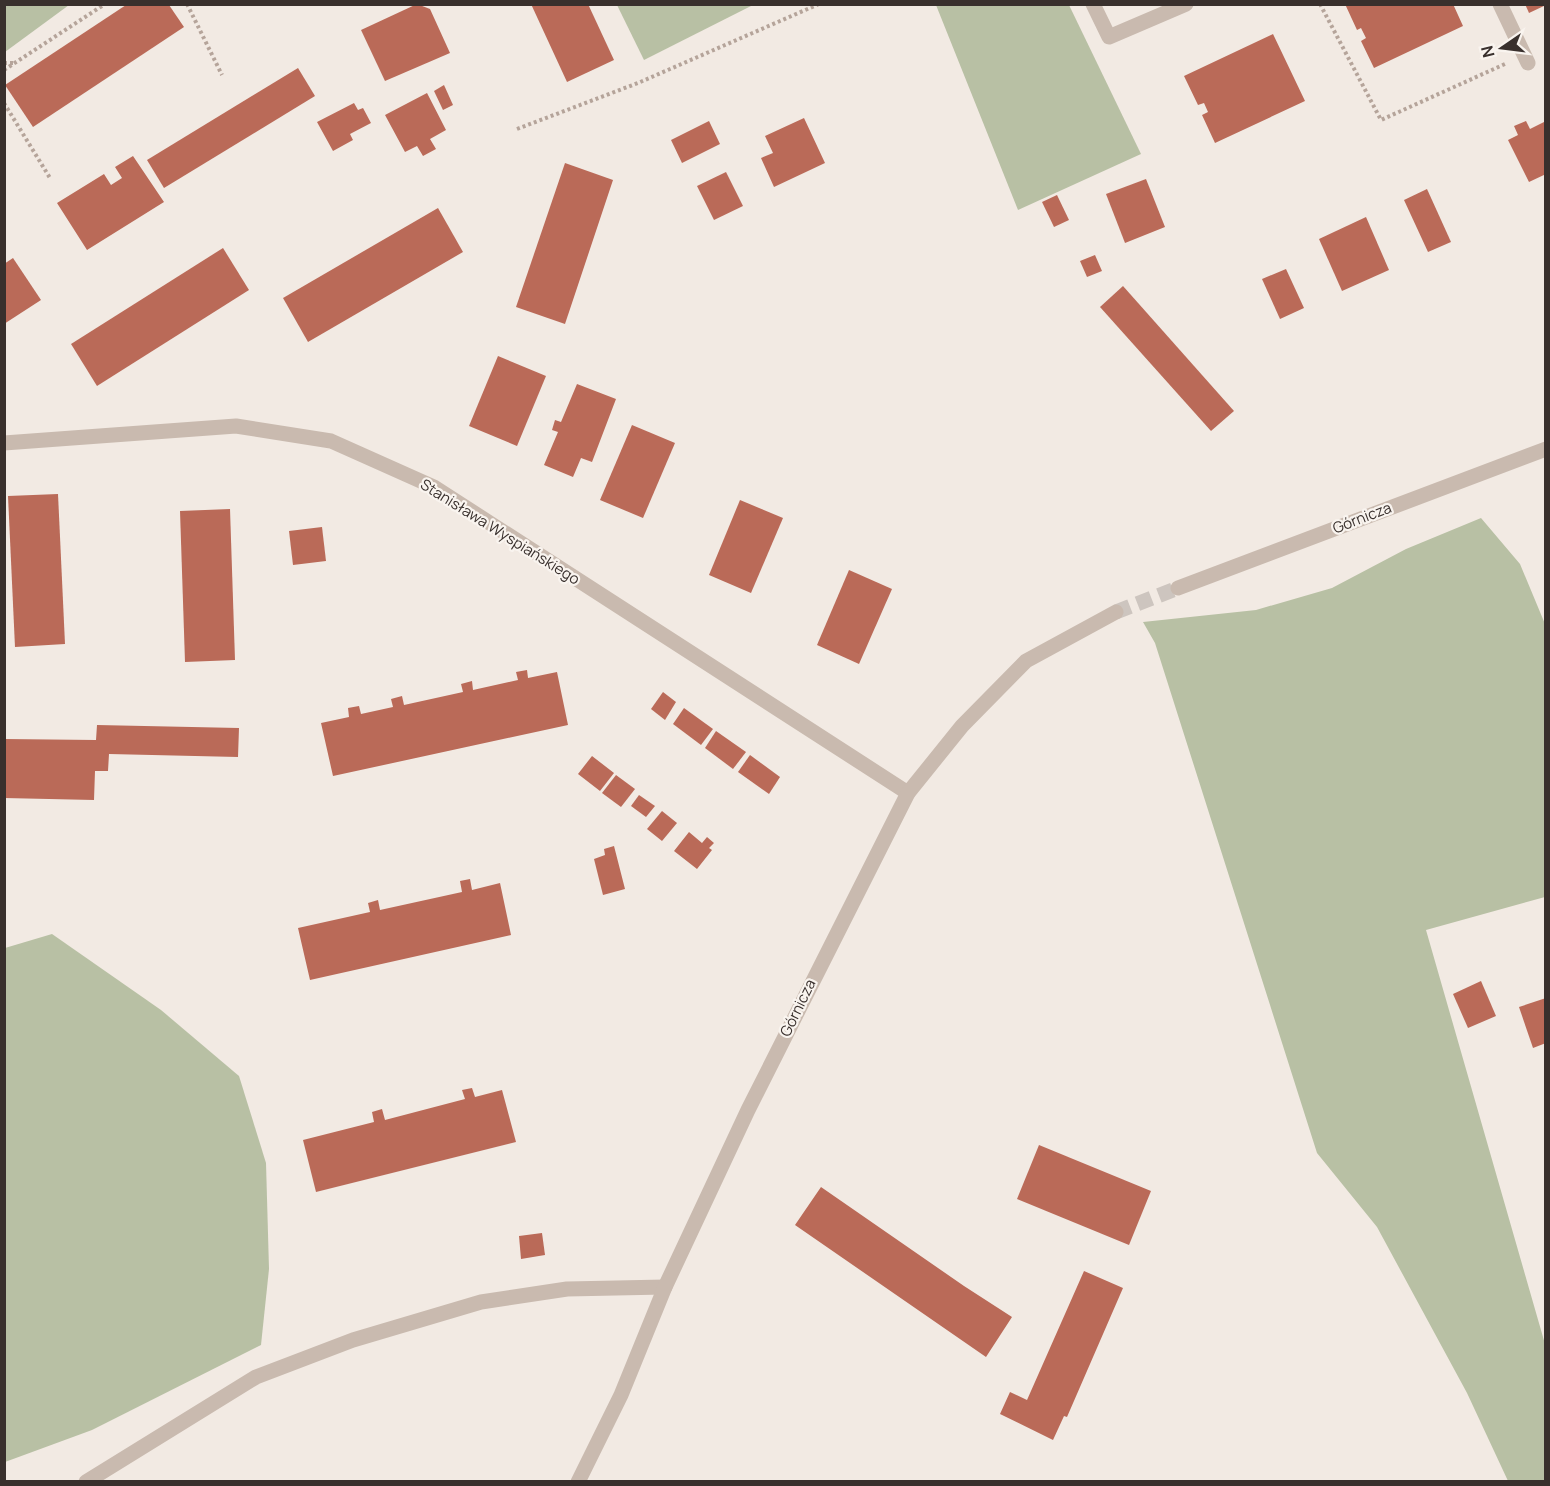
<svg xmlns="http://www.w3.org/2000/svg" width="1550" height="1486" viewBox="0 0 1550 1486" font-family="Manrope,sans-serif">
<rect width="100%" height="100%" fill="#f2eae3"/>
<g fill="#b8c0a4">
<polygon points="5,4 69,4 69,5 5,52"/>
<polygon points="617,5 753,5 644,60"/>
<polygon points="936,5 1069,5 1141,154 1018,210"/>
<polygon points="1481,518 1520,564 1545,624 1545,897 1426,930 1545,1344 1545,1481 1508,1481 1467,1393 1377,1227 1317,1153 1155,643 1143,622 1256,610 1332,588 1406,549"/>
<polygon points="52,934 161,1010 239,1076 266,1163 269,1269 261,1345 92,1430 5,1462 5,948"/>
</g>
<g fill="#ba6a58">
<polygon points="417,4 430,9 450,53 385,81 361,30"/>
<polygon points="531,4 588,4 614,60 567,82"/>
<polygon points="1345,4 1453,4 1463,26 1374,68 1361,41 1366,38 1361,28 1357,30"/>
<polygon points="1525,4 1546,4 1546,5 1529,13"/>
<polygon points="126,5 169,5 184,27 33,127 5,85"/>
<polygon points="1273,34 1305,101 1215,143 1202,115 1208,112 1204,103 1198,105 1184,76"/>
<polygon points="298,68 315,96 164,188 147,160"/>
<polygon points="444,85 453,105 443,110 434,91"/>
<polygon points="427,93 446,130 430,139 436,149 423,156 417,146 405,152 385,115"/>
<polygon points="354,103 358,110 363,108 371,123 350,134 353,140 333,151 317,122"/>
<polygon points="804,118 825,163 774,187 761,158 773,153 765,136"/>
<polygon points="709,121 720,144 682,163 671,140"/>
<polygon points="1526,121 1530,129 1546,121 1546,174 1529,182 1508,140 1518,135 1514,126"/>
<polygon points="133,156 164,202 87,250 57,203 104,174 111,185 122,178 115,167"/>
<polygon points="565,163 613,180 565,324 516,307"/>
<polygon points="726,172 743,206 714,220 697,186"/>
<polygon points="1146,179 1165,227 1125,243 1106,194"/>
<polygon points="1427,189 1451,242 1428,252 1404,200"/>
<polygon points="1057,195 1069,220 1054,227 1042,202"/>
<polygon points="438,208 463,252 308,342 283,298"/>
<polygon points="1366,217 1389,270 1342,291 1319,239"/>
<polygon points="223,248 249,290 97,386 71,344"/>
<polygon points="1095,255 1102,271 1087,277 1080,261"/>
<polygon points="13,258 41,300 4,324 4,264"/>
<polygon points="1286,269 1304,308 1280,319 1262,279"/>
<polygon points="1123,286 1234,411 1211,431 1100,307"/>
<polygon points="498,356 546,376 517,446 469,426"/>
<polygon points="577,384 616,399 592,462 581,458 573,477 544,465 558,432 552,430 555,420 561,422"/>
<polygon points="632,425 675,443 643,518 600,500"/>
<polygon points="58,494 65,644 15,647 8,496"/>
<polygon points="740,500 783,518 751,593 709,575"/>
<polygon points="230,509 235,660 185,662 180,511"/>
<polygon points="322,527 326,561 293,565 289,531"/>
<polygon points="849,570 892,589 859,664 817,645"/>
<polygon points="527,670 528,678 557,672 568,725 333,776 321,723 349,717 348,708 359,706 361,714 393,707 391,699 402,696 404,705 463,692 461,684 472,681 473,690 518,680 516,672"/>
<polygon points="663,692 676,702 665,720 651,709"/>
<polygon points="684,708 713,729 701,745 673,724"/>
<polygon points="97,725 239,728 238,757 109,754 108,771 95,771 94,800 4,798 4,739 96,740"/>
<polygon points="716,731 746,752 733,769 705,748"/>
<polygon points="750,755 780,777 769,794 738,772"/>
<polygon points="592,756 614,773 600,791 578,774"/>
<polygon points="616,775 635,789 621,807 602,793"/>
<polygon points="639,795 655,806 646,817 631,806"/>
<polygon points="662,811 677,823 662,841 647,829"/>
<polygon points="689,832 702,843 707,837 714,843 709,848 712,850 697,869 674,851"/>
<polygon points="614,846 625,889 603,895 594,859 605,855 604,849"/>
<polygon points="470,879 472,890 500,883 511,935 310,980 298,928 370,912 368,903 378,900 380,910 462,892 460,881"/>
<polygon points="1481,981 1496,1016 1468,1028 1453,994"/>
<polygon points="1546,998 1546,1043 1533,1048 1519,1007"/>
<polygon points="472,1088 475,1097 502,1090 516,1142 316,1192 303,1140 374,1122 372,1112 382,1109 385,1120 465,1099 462,1090"/>
<polygon points="1039,1145 1151,1191 1129,1245 1017,1199"/>
<polygon points="821,1187 964,1286 1012,1317 986,1357 795,1225"/>
<polygon points="542,1233 545,1255 521,1259 519,1236"/>
<polygon points="1084,1271 1123,1288 1067,1417 1064,1416 1053,1440 1000,1414 1010,1392 1027,1400"/>
</g>
<g fill="none" stroke-linecap="round" stroke-linejoin="round">
<polyline stroke="#cdc5bf" stroke-width="15" stroke-dasharray="15 8" stroke-linecap="butt" points="1116,612 1178,588"/>
<g stroke="#b5a49a" stroke-width="4" stroke-dasharray="3 3" stroke-linecap="butt">
<polyline points="187,4 222,75"/>
<polyline points="1320,4 1381,120 1505,64"/>
<polyline points="4,63 15,63"/>
<polyline points="4,70 105,4"/>
<polyline points="4,103 50,178"/>
<polyline points="517,129 638,83 819,4"/>
</g>
<g stroke="#c9baaf" stroke-width="15">
<polyline points="1093,4 1109,37 1186,4"/>
<polyline points="1500,4 1528,63"/>
<polyline points="4,443 236,426 331,441 434,487 908,793"/>
<polyline points="1178,588 1546,449"/>
<polyline points="86,1482 256,1377 353,1340 481,1302 567,1289 665,1287"/>
<polyline points="578,1482 621,1395 665,1287 748,1110 908,793 962,726 1026,661 1116,612"/>
</g>
</g>
<g text-anchor="middle" stroke-width="4.5" stroke-linejoin="round" paint-order="stroke">
<g font-size="15" fill="#39302d" stroke="#f9f4ef">
<text transform="translate(1362 518) rotate(-21)" y="5">Górnicza</text>
<text transform="translate(500 532) rotate(32)" y="5">Stanisława Wyspiańskiego</text>
<text transform="translate(798 1008) rotate(-64)" y="5">Górnicza</text>
</g>
</g>
<rect width="1550" height="1486" fill="none" stroke="#39302d" stroke-width="12"/>
<g transform="translate(1502 48) rotate(256)" stroke="#f9f4ef" stroke-width="4.5" paint-order="stroke">
<path d="M0-4.5L10 22L0 15L-10 22Z" fill="#39302d"/>
<text y="-9" font-size="16" font-weight="bold" text-anchor="middle" fill="#39302d">N</text>
</g>
</svg>
